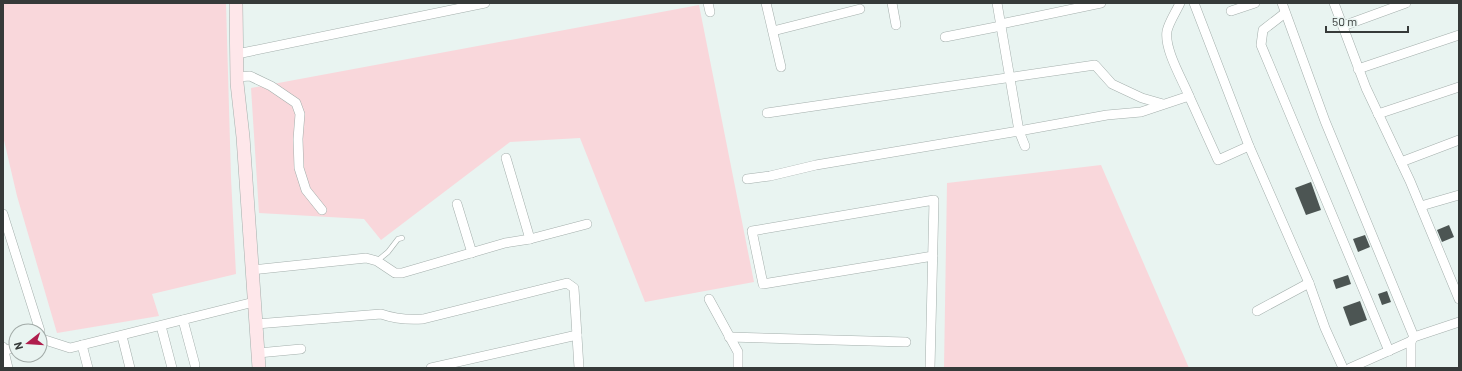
<svg xmlns="http://www.w3.org/2000/svg" width="1462" height="371" viewBox="0 0 1462 371" font-family="Barlow,sans-serif">
<rect width="100%" height="100%" fill="#e9f4f1"/>
<g fill="#f9d7db">
<polygon points="3,3 226,3 231,178 236,274 152,294 159,316 57,333 17,196 3,136"/>
<polygon points="699,5 754,282 645,302 580,138 510,142 381,240 364,219 259,213 251,88"/>
<polygon points="1101,165 1189,368 944,368 947,183"/>
</g>
<g fill="#4c5553">
<polygon points="1311,182 1321,210 1306,215 1295,188"/>
<polygon points="1449,225 1454,237 1442,242 1437,230"/>
<polygon points="1365,235 1370,247 1358,252 1353,239"/>
<polygon points="1348,275 1351,284 1336,289 1333,280"/>
<polygon points="1387,291 1391,302 1382,305 1378,294"/>
<polygon points="1360,301 1367,320 1350,326 1343,307"/>
</g>
<g fill="none" stroke-linecap="round" stroke-linejoin="round">
<defs>
<polyline id="lane" points="377,261 388,252 398,239 402,238"/>
<g id="street">
<polyline points="708,3 710,12"/>
<polyline points="766,3 781,67"/>
<polyline points="892,3 896,25"/>
<polyline points="997,3 1019,131 1107,115 1141,112 1189,96 1218,160 1249,146"/>
<path d="M1180,3C1176,12 1169,22 1167,31C1164,49 1182,79 1189,96"/>
<polyline points="1194,3 1249,146 1309,283 1325,328 1343,368"/>
<polyline points="1282,3 1325,121 1414,337"/>
<polyline points="1334,3 1366,88 1410,181 1459,299"/>
<polyline points="1231,11 1255,3"/>
<polyline points="1285,13 1263,30 1261,45 1389,351"/>
<polyline points="1001,24 1101,3"/>
<polyline points="1343,26 1406,3"/>
<polyline points="773,31 860,9"/>
<polyline points="945,37 1001,26"/>
<polyline points="237,54 485,3"/>
<polyline points="1358,69 1459,35"/>
<polyline points="237,77 250,76 271,86 296,103 300,114 298,139 299,168 306,190 322,210"/>
<polyline points="767,113 1095,65 1112,84 1142,98 1163,104"/>
<polyline points="1378,114 1459,87"/>
<polyline points="506,158 530,239 587,224"/>
<polyline points="1401,162 1459,140"/>
<polyline points="747,179 770,176 816,165 1019,131 1025,146"/>
<polyline points="457,204 472,253"/>
<polyline points="1421,206 1459,195"/>
<polyline points="3,214 40,331"/>
<polyline points="252,270 366,258 377,261 395,273 402,273 505,243 530,239"/>
<polyline points="709,299 738,352 738,368"/>
<polyline points="1257,311 1309,283"/>
<polyline points="183,320 195,365"/>
<path d="M256,324L381,314C395,319 409,320 423,319L567,283L574,288L579,368"/>
<polyline points="161,326 172,368"/>
<polyline points="122,336 130,368"/>
<polyline points="729,337 906,342"/>
<polyline points="40,340 42,339 70,348 254,302"/>
<polyline points="82,345 88,368"/>
<polyline points="3,347 8,368"/>
<polyline points="3,351 16,347"/>
<polyline points="258,353 301,349"/>
<polyline points="431,368 577,335"/>
<polyline points="930,368 934,200 752,231 763,284 933,256"/>
<polyline points="1350,368 1411,341 1414,337 1459,322"/>
<polyline points="1411,368 1411,341"/>
</g>
<polyline id="secondary" points="236,3 237,83 243,137 259,368"/>
</defs>
<use href="#lane" stroke="#a4afac" stroke-width="5.5"/>
<use href="#street" stroke="#a4afac" stroke-width="10"/>
<use href="#secondary" stroke="#a4afac" stroke-width="14"/>
<use href="#lane" stroke="#fff" stroke-width="4.5"/>
<use href="#street" stroke="#fff" stroke-width="9"/>
<use href="#secondary" stroke="#fee7ea" stroke-width="13"/>
</g>
<rect width="1462" height="371" fill="none" stroke="#363a39" stroke-width="8"/>
<g transform="translate(28 343) rotate(253)"><circle r="19" fill="#e9f4f1" stroke="#a1aaa7"/>
<path d="M0-3L7 15L0 10L-7 15Z" fill="#af1d4c"/>
<text y="-6" font-size="11" font-weight="bold" text-anchor="middle" fill="#363a39">N</text>
</g>
<path d="M1326 26v6h82v-6" fill="none" stroke="#363a39" stroke-width="2"/>
<text x="1332" y="26" font-size="12" fill="#363a39" stroke="#e9f4f1" stroke-width="3" paint-order="stroke">50 m</text>
</svg>
